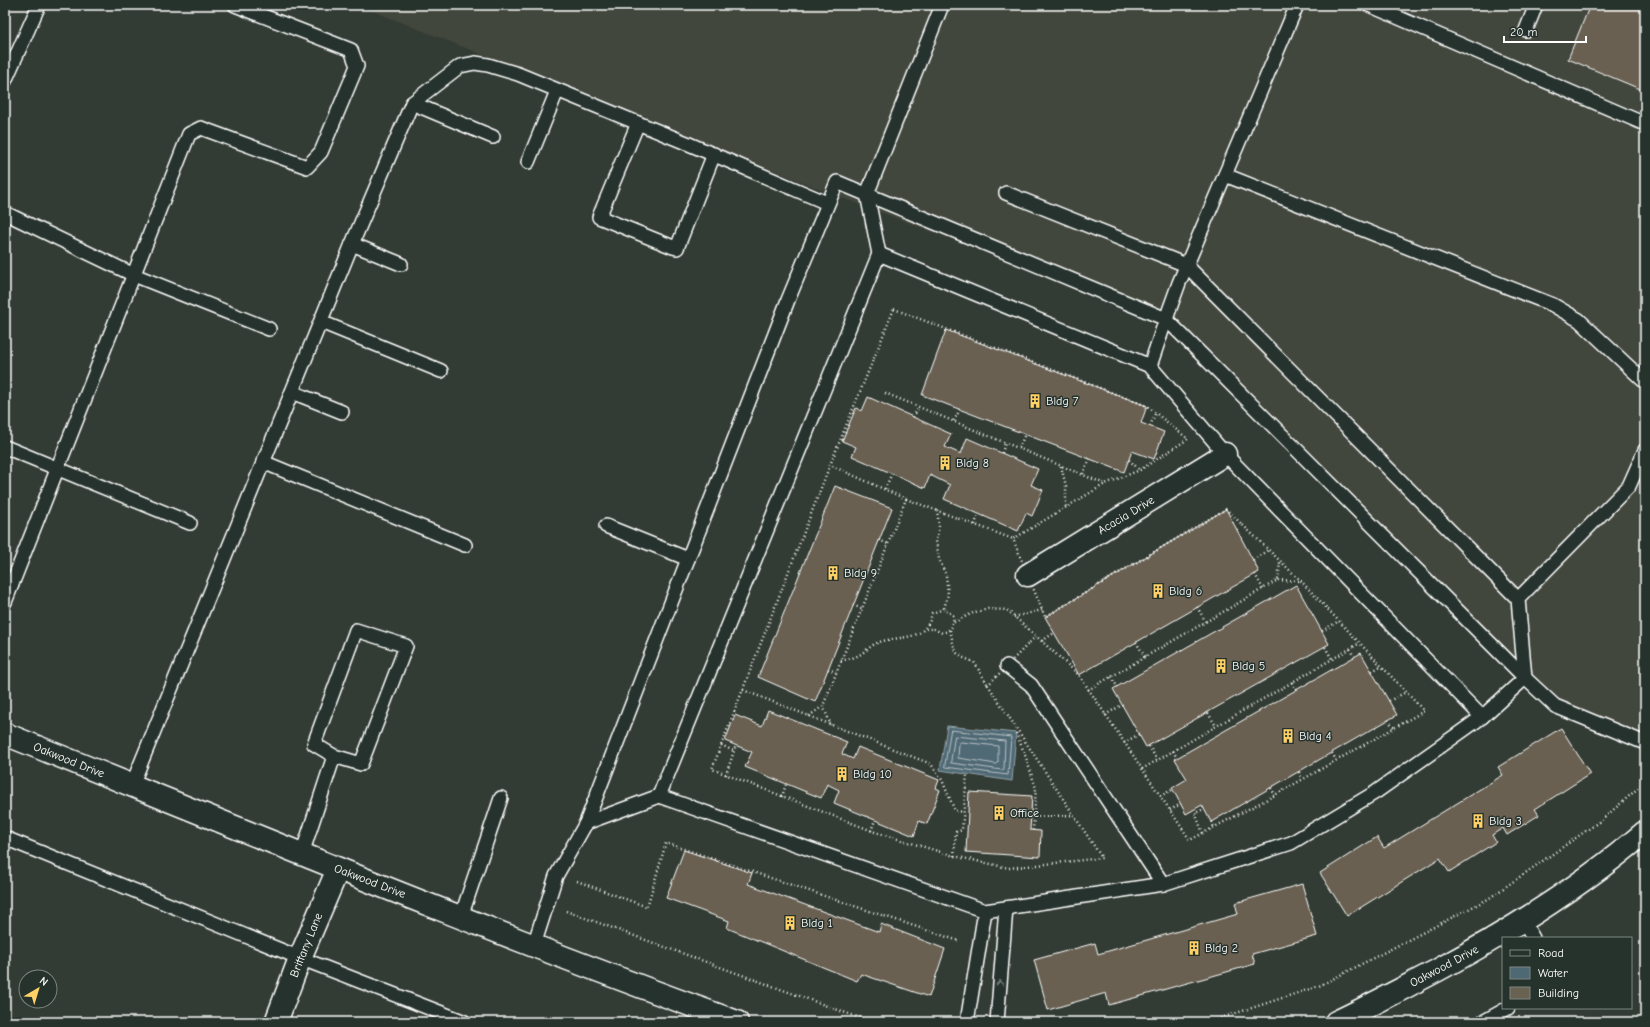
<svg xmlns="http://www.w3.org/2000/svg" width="1650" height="1027" viewBox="0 0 1650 1027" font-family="'Comic Neue',sans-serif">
<rect width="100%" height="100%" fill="#333c34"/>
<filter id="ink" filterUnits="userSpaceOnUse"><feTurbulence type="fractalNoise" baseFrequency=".025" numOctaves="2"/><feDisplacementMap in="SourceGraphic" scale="8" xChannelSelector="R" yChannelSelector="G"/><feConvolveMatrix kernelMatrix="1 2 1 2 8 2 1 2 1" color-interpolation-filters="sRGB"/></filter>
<g filter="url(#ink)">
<polygon fill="#43473d" points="358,5 1645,5 1645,743 1555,706 1166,319 832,194"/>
<polygon fill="#4f6974" stroke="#95a5ac" points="947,726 1016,733 1012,781 940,770"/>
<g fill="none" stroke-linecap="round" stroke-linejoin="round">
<g stroke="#b9c3c7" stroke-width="1">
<polygon points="951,730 1011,737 1008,775 945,767"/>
<polygon points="955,736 1005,741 1004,769 1002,770 951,763"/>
<polygon points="961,742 998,746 998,762 996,764 958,758 959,744"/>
</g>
</g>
<g fill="#696151" stroke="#fff">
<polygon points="1590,5 1636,5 1645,9 1645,91 1568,59"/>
<polygon points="946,330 1147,406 1141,423 1164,432 1154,459 1132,451 1124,472 922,395"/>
<polygon points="868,397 951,434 945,447 961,454 967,438 1038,469 1031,485 1043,490 1032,516 1026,513 1018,531 944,499 950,485 930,475 925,488 852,456 856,447 842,441 856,408 862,411"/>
<polygon points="835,486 892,508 815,702 758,677"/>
<polygon points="1226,509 1259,572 1079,675 1045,617"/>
<polygon points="1296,585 1329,644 1146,747 1113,689"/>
<polygon points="1361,653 1397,715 1211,822 1202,805 1186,814 1172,788 1187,779 1175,759"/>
<polygon points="768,710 847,742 842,754 853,759 858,747 939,780 936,788 940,790 927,824 919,821 914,836 834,803 839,790 827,784 821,798 745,767 752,752 725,741 735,715 762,726"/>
<polygon points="1561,728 1590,774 1535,809 1539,815 1507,835 1503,828 1492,835 1496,842 1449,872 1440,858 1347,916 1320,873 1377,837 1384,848 1503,775 1498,767"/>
<polygon points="969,792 1032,796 1030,830 1041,831 1040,857 966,852"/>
<polygon points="684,850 752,873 748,884 879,932 881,924 945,949 929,997 861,974 857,981 727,928 729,921 666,898"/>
<polygon points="1302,884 1317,936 1252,954 1255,964 1109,1005 1106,993 1048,1010 1034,960 1095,943 1098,954 1238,914 1235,903"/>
</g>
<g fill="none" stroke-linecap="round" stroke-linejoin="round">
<defs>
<g id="lane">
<polyline points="1297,5 1179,283 1166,319 1525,678 1482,717"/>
<polyline points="1369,5 1645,124"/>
<polyline points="1526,30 1536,5"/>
<polyline points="5,81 39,5"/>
<polyline points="412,103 493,137"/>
<polyline points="638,123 599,217 673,247 677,248 714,154"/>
<polyline points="528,162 557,91"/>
<polyline points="1225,175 1553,305 1579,320 1645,382"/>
<polyline points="1006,193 1186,265 1518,599"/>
<polyline points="5,213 134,275 269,329"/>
<polyline points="352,244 401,264"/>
<polygon points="879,254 1150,366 1225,454 1482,717 1376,792 1291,843 1163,884 985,911 659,796"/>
<polyline points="879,254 867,194 942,5"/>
<polyline points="321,322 441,371"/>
<polyline points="292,392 342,412"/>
<polyline points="5,447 190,523"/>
<polyline points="1645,450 1629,486 1518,599 1525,678 1555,706 1645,743"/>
<polyline points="263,462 465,545"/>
<polyline points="606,526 688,559"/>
<polyline points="5,602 189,134 201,128 307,167 321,152 357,66 351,50 235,5"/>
<polyline points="1007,666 1031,685 1163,884"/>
<polyline points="132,785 352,244 412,103 460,66 475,63 488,65 518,74 689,144 827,203"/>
<polyline points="586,823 659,796"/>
<polyline points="5,838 300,958 465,1022"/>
<polyline points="302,854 334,756 361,764 406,646 356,630 314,744 334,756"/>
<polyline points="461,917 501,798"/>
<polyline points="1523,921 1533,938"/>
<polyline points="534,945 556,876 586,823 788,300 837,182 1166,319 1150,366"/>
<polyline points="967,1022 985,911"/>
<polyline points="997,1022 1006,908"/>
<polyline points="1483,1022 1508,1008"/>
</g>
<g id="street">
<polyline points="1028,575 1225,454"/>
<polyline points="276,1022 300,958 338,869"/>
</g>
<g id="secondary">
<path d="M5,734C248,832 491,933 737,1022"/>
<path d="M1336,1022C1370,1006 1403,988 1436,971C1510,931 1581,887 1645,832"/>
</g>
</defs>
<use href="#lane" stroke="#fff" stroke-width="16"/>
<use href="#street" stroke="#fff" stroke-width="25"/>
<use href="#secondary" stroke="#fff" stroke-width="25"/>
<g stroke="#fff" stroke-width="2.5" stroke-dasharray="1 3" stroke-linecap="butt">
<polygon points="894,309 1147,406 1188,439 1140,470 1105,484 1013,539 1045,617 1226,509 1301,581 1424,711 1275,795 1190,840 1079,675 1036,636 988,685 1102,858 1009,868 954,856 875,832 712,769 830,465"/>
<polyline points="885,393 1105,484"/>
<polyline points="913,417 919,407"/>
<polyline points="954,421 960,409"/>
<polyline points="1150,426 1155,414"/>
<polyline points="1019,448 1025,434"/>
<polyline points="1002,453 1005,443"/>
<polyline points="1129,460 1140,470"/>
<polyline points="1061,466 1066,486 1066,508"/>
<polyline points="1083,474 1090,459"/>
<polyline points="885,489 892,473"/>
<polyline points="906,499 1013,539"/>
<polyline points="937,510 939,526 936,541 939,559 946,575 948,594 944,609"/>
<polyline points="975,525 978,514"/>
<polyline points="879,540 888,544"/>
<polyline points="1253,560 1268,550"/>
<polyline points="1255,574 1263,589"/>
<polyline points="1278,580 1301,581"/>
<polyline points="853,605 862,609"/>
<polyline points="1197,607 1206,622"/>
<polyline points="1014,617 1042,610"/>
<polyline points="954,622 973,613 988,609 1007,610 1036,636"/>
<polyline points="950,630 954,647 957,653 964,658 974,662 988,685"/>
<polyline points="1322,631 1339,621"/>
<polyline points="1042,641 1054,633"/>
<polyline points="1136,642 1145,657"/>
<polyline points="1325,647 1332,659"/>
<polyline points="1350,649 1354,657"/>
<path d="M841,661C847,659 854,658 859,655C865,652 870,646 877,643C898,634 926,644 932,613L944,609L953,615C954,626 952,630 942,633L934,629H926"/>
<polyline points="828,669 836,672"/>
<polyline points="1372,671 1381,666"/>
<polyline points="1111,677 1117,686"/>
<polyline points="1292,682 1296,690"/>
<polyline points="743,690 931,764 942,780 955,811 963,812"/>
<polyline points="1088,690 1278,580 1280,562"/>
<polyline points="1389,701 1406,692"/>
<polyline points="823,706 831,725"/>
<polyline points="1208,713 1216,726"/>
<polyline points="1105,715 1122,705"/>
<polyline points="809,716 823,706 906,499 830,465"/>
<polyline points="1388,720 1394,728"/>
<polyline points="1016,733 1024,752 1036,788 1033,830"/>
<polyline points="1124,743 1139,734"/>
<polyline points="721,745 734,751"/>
<polyline points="1149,746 1157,760"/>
<polyline points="1173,751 1177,758"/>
<polyline points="1332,753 1336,760"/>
<polyline points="1142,769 1360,643"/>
<polyline points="1299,772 1302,779"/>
<polyline points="726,775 736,745"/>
<polyline points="1271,788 1275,795"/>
<polyline points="1160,796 1172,790"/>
<polyline points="782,797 786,784"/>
<polyline points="1170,810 1181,804"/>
<polyline points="1034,817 1073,815"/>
<polyline points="1211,822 1214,827"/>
<polyline points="871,831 875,820"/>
<polyline points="1203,833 1195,813 1204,809"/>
<polyline points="954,856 956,832 962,830 967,774"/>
<polyline points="577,881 647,907 666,843 959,941"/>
<polyline points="566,911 871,1022"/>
<polyline points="1209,1022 1319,986 1488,899 1603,819 1645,782"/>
</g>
<use href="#lane" stroke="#26332d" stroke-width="13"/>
<use href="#street" stroke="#26332d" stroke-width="22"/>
<use href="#secondary" stroke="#26332d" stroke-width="22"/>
</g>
<defs><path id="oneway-chevron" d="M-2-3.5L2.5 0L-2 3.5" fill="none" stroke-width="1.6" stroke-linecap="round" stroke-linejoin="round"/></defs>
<use stroke="#727a76" href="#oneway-chevron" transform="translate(1000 983) rotate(-86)"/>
</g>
<defs>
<symbol id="building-bare" viewBox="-9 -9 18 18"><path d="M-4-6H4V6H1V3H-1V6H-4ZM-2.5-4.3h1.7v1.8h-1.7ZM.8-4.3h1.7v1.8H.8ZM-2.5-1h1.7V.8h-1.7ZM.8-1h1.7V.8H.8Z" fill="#ffd166" stroke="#26332d" stroke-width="2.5" paint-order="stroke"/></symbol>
</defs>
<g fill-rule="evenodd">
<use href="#building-bare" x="1025" y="391" width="20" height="20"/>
<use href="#building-bare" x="935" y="453" width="20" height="20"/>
<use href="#building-bare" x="823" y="563" width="20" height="20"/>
<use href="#building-bare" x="1148" y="581" width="20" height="20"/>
<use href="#building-bare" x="1211" y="656" width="20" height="20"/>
<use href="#building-bare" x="1278" y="726" width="20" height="20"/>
<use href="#building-bare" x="832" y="764" width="20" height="20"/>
<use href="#building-bare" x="989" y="803" width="20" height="20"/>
<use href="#building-bare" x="1468" y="811" width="20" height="20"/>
<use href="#building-bare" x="780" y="913" width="20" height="20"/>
<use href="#building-bare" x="1184" y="938" width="20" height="20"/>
</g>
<g text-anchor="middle" stroke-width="3" stroke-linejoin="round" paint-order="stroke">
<g font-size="12" fill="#fff" stroke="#26332d" text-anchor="start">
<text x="1046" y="405">Bldg 7</text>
<text x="956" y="467">Bldg 8</text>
<text x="844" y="577">Bldg 9</text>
<text x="1169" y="595">Bldg 6</text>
<text x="1232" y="670">Bldg 5</text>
<text x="1299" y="740">Bldg 4</text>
<text x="853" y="778">Bldg 10</text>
<text x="1010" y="817">Office</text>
<text x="1489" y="825">Bldg 3</text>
<text x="801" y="927">Bldg 1</text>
<text x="1205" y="952">Bldg 2</text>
</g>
<g font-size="12" fill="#fff" stroke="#26332d">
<text transform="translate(1126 515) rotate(-31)" y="4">Acacia Drive</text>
<text transform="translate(69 760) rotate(22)" y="4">Oakwood Drive</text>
<text transform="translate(370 881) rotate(21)" y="4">Oakwood Drive</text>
<text transform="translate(306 945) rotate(-68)" y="4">Brittany Lane</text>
<text transform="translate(1444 966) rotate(-28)" y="4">Oakwood Drive</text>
</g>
</g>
<rect width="1650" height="1027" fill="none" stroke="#26332d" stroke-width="20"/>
<rect x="10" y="10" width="1630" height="1007" fill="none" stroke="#fff" stroke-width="1.5" filter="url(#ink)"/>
<rect x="1502" y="937" width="130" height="72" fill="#26332d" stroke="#7d8581"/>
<rect x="1510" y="950" width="20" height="6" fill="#26332d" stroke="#7d8581"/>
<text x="1538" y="957" font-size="12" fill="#ffffff">Road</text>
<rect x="1510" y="967" width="20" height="12" fill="#4f6974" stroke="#7d8581"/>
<text x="1538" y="977" font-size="12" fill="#ffffff">Water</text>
<rect x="1510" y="987" width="20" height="12" fill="#696151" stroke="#7d8581"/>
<text x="1538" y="997" font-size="12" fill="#ffffff">Building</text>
<g transform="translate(38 989) rotate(38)"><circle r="19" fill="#26332d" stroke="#7d8581"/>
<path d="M0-3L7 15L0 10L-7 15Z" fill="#ffd166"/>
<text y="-6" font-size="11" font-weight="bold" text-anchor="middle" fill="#ffffff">N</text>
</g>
<path d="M1504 36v6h82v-6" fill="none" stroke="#ffffff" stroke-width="2"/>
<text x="1510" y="36" font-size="12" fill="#ffffff" stroke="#26332d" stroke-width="3" paint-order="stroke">20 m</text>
</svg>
